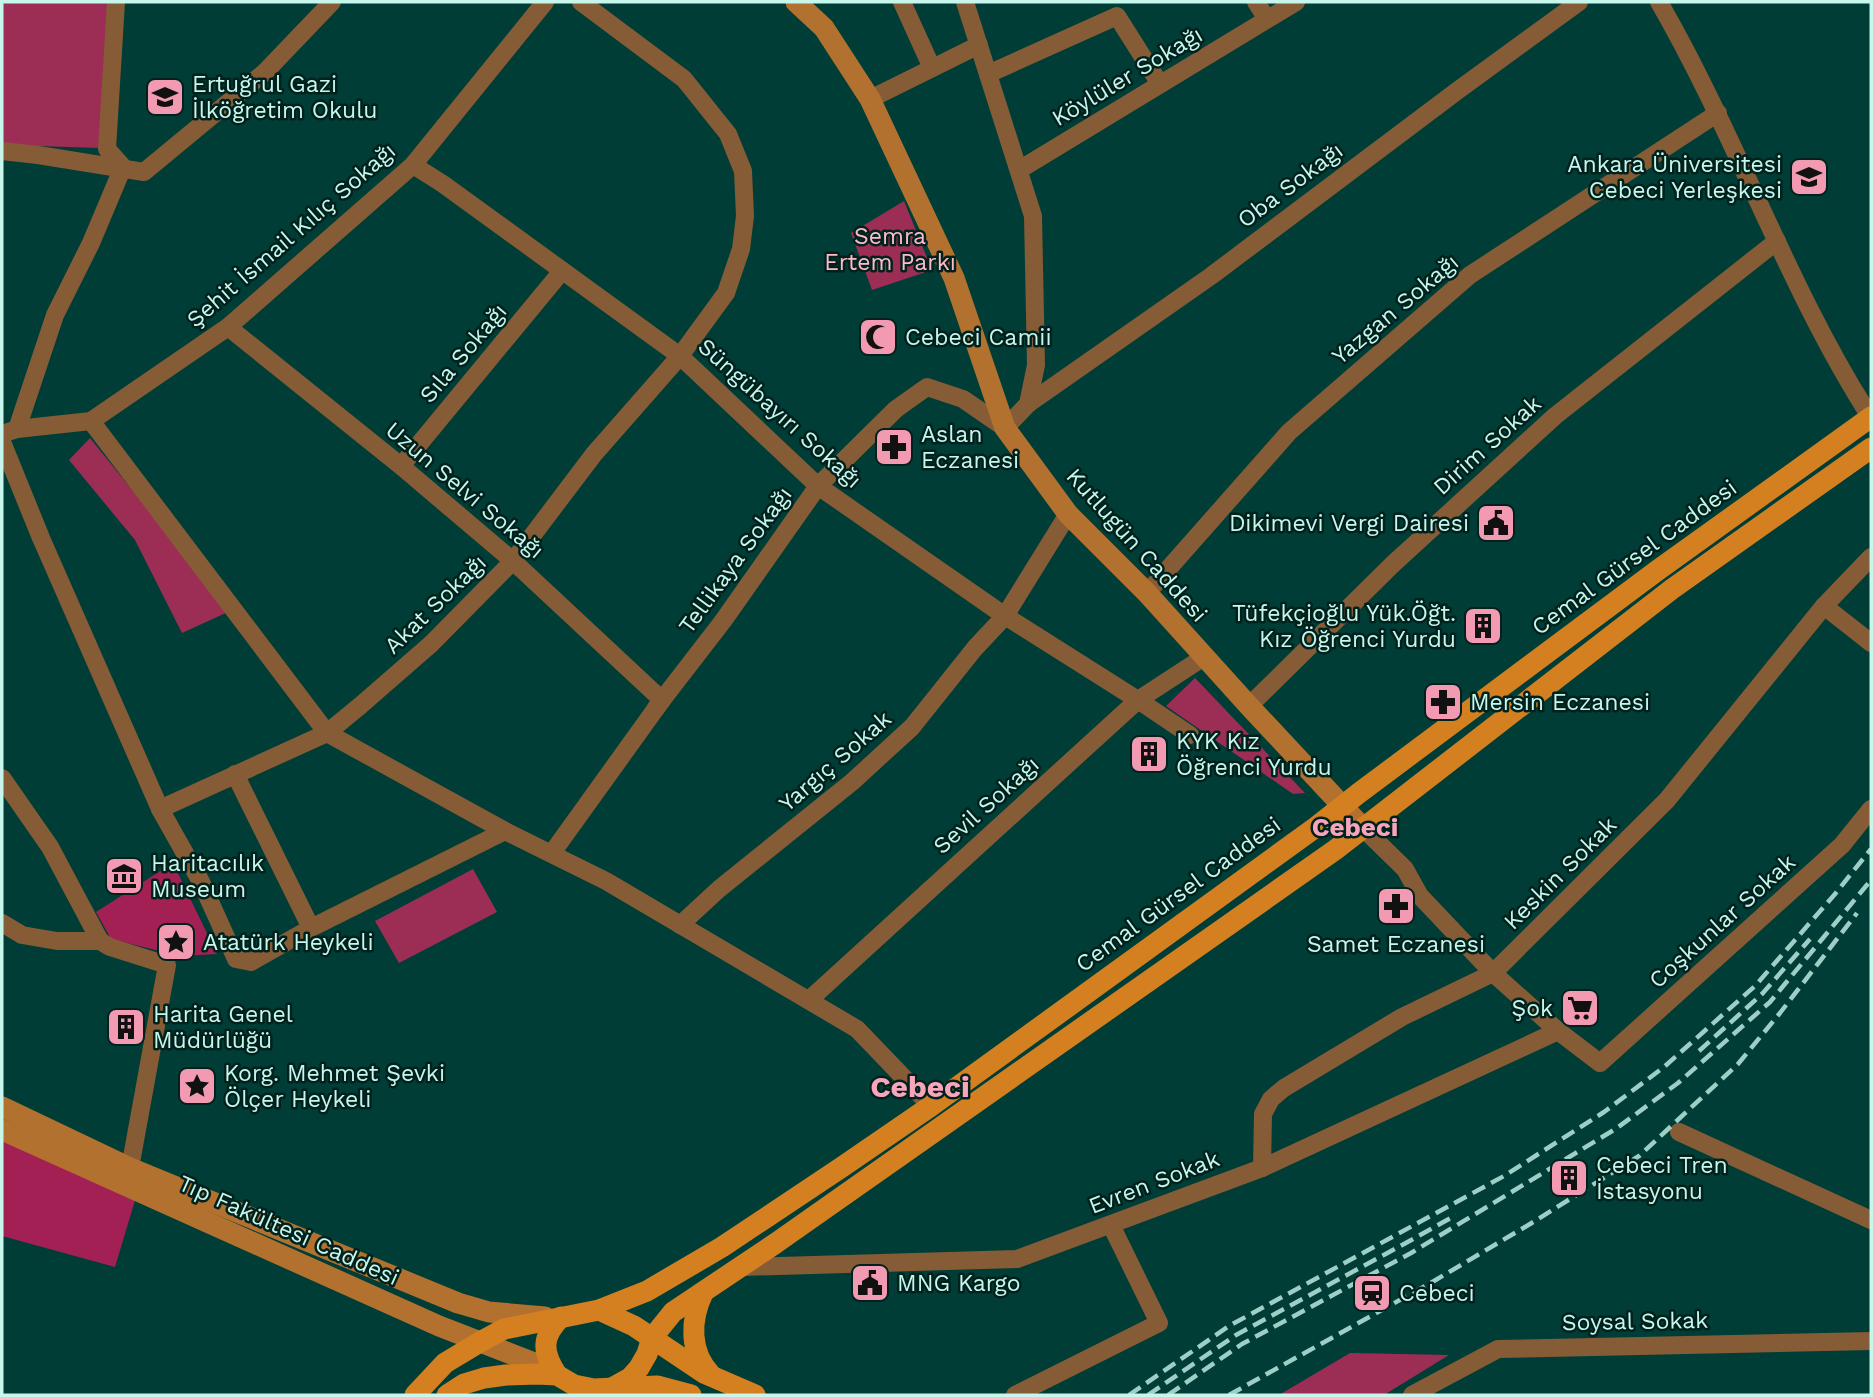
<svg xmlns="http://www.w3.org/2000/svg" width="1873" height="1397" viewBox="0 0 1873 1397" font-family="'Work Sans',sans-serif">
<rect width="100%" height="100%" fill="#003d37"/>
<g fill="#9c2e55">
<polygon points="2,2 109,2 102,148 2,145"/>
<polygon points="904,201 932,270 872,290 851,233"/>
<polygon points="90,438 230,611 182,633 135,540 69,460"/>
<polygon points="1195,678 1305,793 1293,794 1166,706"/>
<polygon points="473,869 497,912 399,963 375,921"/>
<polygon points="1350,1353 1449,1355 1384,1395 1279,1395"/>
</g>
<g fill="#a32054">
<polygon points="173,863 217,954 180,956 111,939 96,912"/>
<polygon points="2,1141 136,1197 115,1267 2,1236"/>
</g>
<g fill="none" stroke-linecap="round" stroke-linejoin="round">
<g stroke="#855c36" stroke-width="18">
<polyline points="902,2 932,68"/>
<polyline points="1256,2 1267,19"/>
<path d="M1659,2C1737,137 1787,287 1871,418"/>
<polyline points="988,74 1117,16 1160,84"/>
<polyline points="870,99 979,45"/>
<polyline points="2,151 38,155 144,172 265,72 332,2"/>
<polyline points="413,165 443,184 680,356 818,486 1005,616 1138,700 1190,735"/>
<polyline points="1019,170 1296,2"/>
<polyline points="228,327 401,466 513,561 662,700 656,708"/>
<polyline points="1028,404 1211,276 1457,91 1579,2"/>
<polyline points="91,421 327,733 505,831 606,881 857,1029 931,1106"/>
<polyline points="17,429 91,421 228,327 413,165 545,2"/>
<polyline points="8,432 17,429 55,315 91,243 123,167 107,149 116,2"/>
<polyline points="2,442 41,538 160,809 201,882 236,959 251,962 311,928 505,831"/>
<polyline points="401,466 562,271"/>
<polyline points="1147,593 1289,432 1470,275 1718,113"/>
<polyline points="1824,606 1871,643"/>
<polyline points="1249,706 1393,564 1555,416 1777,241"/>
<polyline points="235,774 311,928"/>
<polyline points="2,778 50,847 100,941"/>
<polyline points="160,809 327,733 361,705 431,644 513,561 594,454 680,356 726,293 741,249 745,216 743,171 728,134 684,79 581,2"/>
<polyline points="1363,828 1405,869 1420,896 1493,973 1558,1031 1600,1063 1842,845 1871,809"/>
<polyline points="552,853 662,700 723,621 818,486 896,409 927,387 963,399 1005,428 1028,404 1036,365 1033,216 965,2"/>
<polyline points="2,923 22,935 57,941 100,941 110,947 167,965 130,1168"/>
<polyline points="680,925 719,889 852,782 912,727 975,648 1005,616 1068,514"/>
<polyline points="809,1000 1138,700 1204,657"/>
<polyline points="1679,1132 1871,1220"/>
<polyline points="1262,1168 1263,1114 1271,1099 1284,1088 1402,1017 1493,973 1667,800 1824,606 1871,557"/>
<polyline points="741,1267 1017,1259 1262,1168 1558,1031"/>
<polyline points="1015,1395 1159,1323 1111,1225"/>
<polyline points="1412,1395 1498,1349 1871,1341"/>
</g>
<g stroke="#b2712e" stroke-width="21">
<polyline points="796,2 824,28 870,99 954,278 1005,428 1068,514 1147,593 1249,706 1363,828"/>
<polyline points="2,1107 130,1168 458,1303 489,1312 545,1317"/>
<polyline points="2,1130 439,1326 537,1364 557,1375"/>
</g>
<g stroke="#d48021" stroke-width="21">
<path d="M703,1293C690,1320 689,1352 711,1375"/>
<polyline points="599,1310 634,1326 704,1373 755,1395"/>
<path d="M557,1375C542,1352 541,1337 561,1317"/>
<polyline points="612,1388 630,1378 639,1368 647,1354 652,1338 673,1312 776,1243 1335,850 1672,589 1871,448"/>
<polyline points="415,1395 445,1363 480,1342 504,1329 599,1310 647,1291 722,1247 842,1167 931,1106 1316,827 1359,793 1658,570 1871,417"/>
<polyline points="447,1395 464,1384 484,1378 506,1375 537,1374 557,1375 574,1385 594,1389 657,1386 691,1395"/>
</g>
<g stroke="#9dcfc6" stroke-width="4.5" stroke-dasharray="14 7" stroke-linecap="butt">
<polyline points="1699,1051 1762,994 1810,939"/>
<polyline points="1129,1395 1229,1326 1504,1176 1604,1112 1664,1067 1755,986 1835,894 1871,849"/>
<polyline points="1148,1395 1236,1335 1404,1244 1456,1215"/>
<polyline points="1168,1395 1242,1344 1411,1253 1617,1128 1678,1083 1770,1002 1871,880"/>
<polyline points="1229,1395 1434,1281 1530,1224 1639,1156 1738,1064 1780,1013 1857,913"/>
</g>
</g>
<defs>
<symbol id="school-square" viewBox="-11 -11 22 22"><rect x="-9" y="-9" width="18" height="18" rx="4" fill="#f19ab1" stroke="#01211d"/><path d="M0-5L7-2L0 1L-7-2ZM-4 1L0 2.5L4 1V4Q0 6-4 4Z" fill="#111"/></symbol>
<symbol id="university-square" viewBox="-11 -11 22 22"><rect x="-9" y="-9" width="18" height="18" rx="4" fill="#f19ab1" stroke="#01211d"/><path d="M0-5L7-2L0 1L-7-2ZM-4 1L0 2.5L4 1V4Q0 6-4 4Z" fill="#111"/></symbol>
<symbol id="mosque-square" viewBox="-11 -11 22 22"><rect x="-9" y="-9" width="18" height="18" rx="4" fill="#f19ab1" stroke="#01211d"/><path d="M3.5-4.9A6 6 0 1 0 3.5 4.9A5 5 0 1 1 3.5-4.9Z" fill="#111"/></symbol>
<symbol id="pharmacy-square" viewBox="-11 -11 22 22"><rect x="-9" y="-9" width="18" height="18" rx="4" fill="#f19ab1" stroke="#01211d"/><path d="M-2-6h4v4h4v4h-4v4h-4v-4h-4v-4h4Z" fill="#111"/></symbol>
<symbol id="civic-square" viewBox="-11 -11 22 22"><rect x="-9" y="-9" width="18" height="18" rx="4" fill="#f19ab1" stroke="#01211d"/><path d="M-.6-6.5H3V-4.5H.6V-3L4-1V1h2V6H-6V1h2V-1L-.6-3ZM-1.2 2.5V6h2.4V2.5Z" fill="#111"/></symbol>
<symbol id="building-square" viewBox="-11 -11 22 22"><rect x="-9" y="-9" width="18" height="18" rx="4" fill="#f19ab1" stroke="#01211d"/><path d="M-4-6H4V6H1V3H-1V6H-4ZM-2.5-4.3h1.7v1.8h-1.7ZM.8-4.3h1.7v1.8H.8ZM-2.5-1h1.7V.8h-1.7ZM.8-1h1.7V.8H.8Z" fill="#111"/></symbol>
<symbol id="museum-square" viewBox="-11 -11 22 22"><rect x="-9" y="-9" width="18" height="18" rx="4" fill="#f19ab1" stroke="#01211d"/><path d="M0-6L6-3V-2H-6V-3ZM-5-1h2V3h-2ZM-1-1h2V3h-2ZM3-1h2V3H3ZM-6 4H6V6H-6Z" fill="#111"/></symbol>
<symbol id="sight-square" viewBox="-11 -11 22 22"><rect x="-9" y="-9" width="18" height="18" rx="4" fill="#f19ab1" stroke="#01211d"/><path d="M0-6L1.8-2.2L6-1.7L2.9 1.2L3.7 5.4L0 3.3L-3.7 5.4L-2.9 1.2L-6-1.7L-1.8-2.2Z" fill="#111"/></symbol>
<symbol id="supermarket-square" viewBox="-11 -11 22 22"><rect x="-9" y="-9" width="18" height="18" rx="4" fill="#f19ab1" stroke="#01211d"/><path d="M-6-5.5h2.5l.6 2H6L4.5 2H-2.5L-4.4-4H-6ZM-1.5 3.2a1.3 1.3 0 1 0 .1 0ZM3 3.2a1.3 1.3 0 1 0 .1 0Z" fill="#111"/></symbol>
<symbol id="station-square" viewBox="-11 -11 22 22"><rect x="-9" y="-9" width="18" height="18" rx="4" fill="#f19ab1" stroke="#01211d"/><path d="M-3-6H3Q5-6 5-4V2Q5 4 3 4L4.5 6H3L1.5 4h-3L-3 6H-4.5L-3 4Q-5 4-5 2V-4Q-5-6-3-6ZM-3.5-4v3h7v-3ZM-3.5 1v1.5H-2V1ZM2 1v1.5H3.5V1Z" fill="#111"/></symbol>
</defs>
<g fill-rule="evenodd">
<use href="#school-square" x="143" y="75" width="44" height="44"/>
<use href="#university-square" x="1787" y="155" width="44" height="44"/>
<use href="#mosque-square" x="856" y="315" width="44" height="44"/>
<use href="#pharmacy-square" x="872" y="425" width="44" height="44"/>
<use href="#civic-square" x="1474" y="501" width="44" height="44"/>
<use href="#building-square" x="1461" y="604" width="44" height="44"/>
<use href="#pharmacy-square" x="1421" y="680" width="44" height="44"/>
<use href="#building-square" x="1127" y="732" width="44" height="44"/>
<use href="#museum-square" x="102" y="854" width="44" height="44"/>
<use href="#pharmacy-square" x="1374" y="884" width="44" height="44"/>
<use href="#sight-square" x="154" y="920" width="44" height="44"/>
<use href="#supermarket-square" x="1558" y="986" width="44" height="44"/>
<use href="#building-square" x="104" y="1005" width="44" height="44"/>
<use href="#sight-square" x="175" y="1064" width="44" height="44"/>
<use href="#building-square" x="1547" y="1156" width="44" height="44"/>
<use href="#civic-square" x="848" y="1261" width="44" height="44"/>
<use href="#station-square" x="1350" y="1271" width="44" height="44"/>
</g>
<g text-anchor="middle" stroke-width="5" stroke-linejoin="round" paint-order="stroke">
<g font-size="23" fill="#c7f6ed" stroke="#01211d">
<text transform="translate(1127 76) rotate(-31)" y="8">Köylüler Sokağı</text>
<text transform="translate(1290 185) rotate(-37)" y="8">Oba Sokağı</text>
<text transform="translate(291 235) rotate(-41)" y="8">Şehit İsmail Kılıç Sokağı</text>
<text transform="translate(1395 309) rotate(-40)" y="8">Yazgan Sokağı</text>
<text transform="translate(463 353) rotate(-50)" y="8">Sıla Sokağı</text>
<text transform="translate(780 413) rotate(42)" y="8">Süngübayırı Sokağı</text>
<text transform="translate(1487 445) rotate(-42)" y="8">Dirim Sokak</text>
<text transform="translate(465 490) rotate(40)" y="8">Uzun Selvi Sokağı</text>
<text transform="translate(1137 545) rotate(48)" y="8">Kutlugün Caddesi</text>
<text transform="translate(1634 557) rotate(-36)" y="8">Cemal Gürsel Caddesi</text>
<text transform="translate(735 560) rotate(-54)" y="8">Tellikaya Sokağı</text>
<text transform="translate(435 604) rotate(-44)" y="8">Akat Sokağı</text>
<text transform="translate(835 761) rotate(-41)" y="8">Yargıç Sokak</text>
<text transform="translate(986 805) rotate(-42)" y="8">Sevil Sokağı</text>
<text transform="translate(1560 873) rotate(-45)" y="8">Keskin Sokak</text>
<text transform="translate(1178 894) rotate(-36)" y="8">Cemal Gürsel Caddesi</text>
<text transform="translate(1722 921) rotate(-42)" y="8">Coşkunlar Sokak</text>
<text transform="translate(1154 1182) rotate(-21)" y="8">Evren Sokak</text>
<text transform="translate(289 1230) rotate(24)" y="8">Tıp Fakültesi Caddesi</text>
<text transform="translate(1635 1321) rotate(-1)" y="8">Soysal Sokak</text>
</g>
<g font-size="23" fill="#c7f6ed" stroke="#01211d" text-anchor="start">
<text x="192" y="92">Ertuğrul Gazi<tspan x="192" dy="26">İlköğretim Okulu</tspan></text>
<text x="1782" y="172" text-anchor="end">Ankara Üniversitesi<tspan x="1782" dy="26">Cebeci Yerleşkesi</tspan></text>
<text x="905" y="345">Cebeci Camii</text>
<text x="921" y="442">Aslan<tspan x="921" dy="26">Eczanesi</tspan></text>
<text x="1469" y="531" text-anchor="end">Dikimevi Vergi Dairesi</text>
<text x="1456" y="621" text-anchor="end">Tüfekçioğlu Yük.Öğt.<tspan x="1456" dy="26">Kız Öğrenci Yurdu</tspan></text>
<text x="1470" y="710">Mersin Eczanesi</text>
<text x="1176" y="749">KYK Kız<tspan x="1176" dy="26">Öğrenci Yurdu</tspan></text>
<text x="151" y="871">Haritacılık<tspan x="151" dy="26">Museum</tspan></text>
<text x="203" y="950">Atatürk Heykeli</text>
<text x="1396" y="952" text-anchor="middle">Samet Eczanesi</text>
<text x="1553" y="1016" text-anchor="end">Şok</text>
<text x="153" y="1022">Harita Genel<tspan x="153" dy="26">Müdürlüğü</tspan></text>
<text x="224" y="1081">Korg. Mehmet Şevki<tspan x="224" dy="26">Ölçer Heykeli</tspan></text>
<text x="1596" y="1173">Cebeci Tren<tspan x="1596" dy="26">İstasyonu</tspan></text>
<text x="897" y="1291">MNG Kargo</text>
<text x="1399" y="1301">Cebeci</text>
</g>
<g font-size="23" fill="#fdbaca" stroke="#01211d">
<text x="890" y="244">Semra<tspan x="890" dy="26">Ertem Parkı</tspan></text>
</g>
<g font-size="26" font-weight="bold" fill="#f7a5ba" stroke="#01211d">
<text x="1355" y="836">Cebeci</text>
</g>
<g font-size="30" font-weight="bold" fill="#f7a5ba" stroke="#01211d">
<text x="920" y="1097">Cebeci</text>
</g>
</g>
<rect width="1873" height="1397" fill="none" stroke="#c7f6ed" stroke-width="7"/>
</svg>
